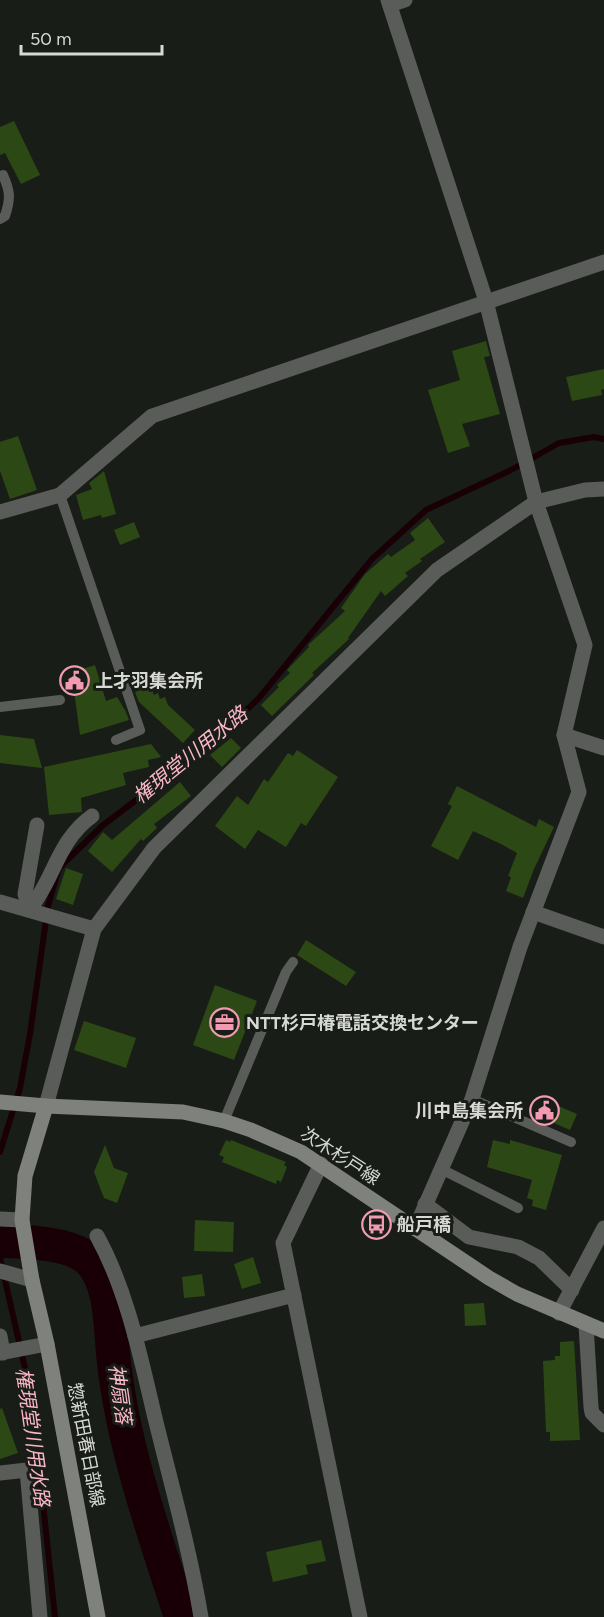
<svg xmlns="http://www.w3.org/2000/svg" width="604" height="1617" viewBox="0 0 604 1617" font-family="Figtree,'Noto Sans JP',sans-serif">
<rect width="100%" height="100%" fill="#191d17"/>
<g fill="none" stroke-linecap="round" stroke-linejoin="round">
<g stroke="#190006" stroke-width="6">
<polyline points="0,1152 20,1088 30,1034 48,906 59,868 102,826 214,741 259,698 372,559 426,510 511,470 559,443 594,437 604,439"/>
<polyline points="0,1258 32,1399 55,1617"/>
</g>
<path stroke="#190006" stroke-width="34" d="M0,1241C23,1241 70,1243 88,1259C113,1281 110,1332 114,1363C124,1450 154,1533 181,1617"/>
</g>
<g fill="#2c4814">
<polygon points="14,121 40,175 21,184 5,153 0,155 0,127"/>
<polygon points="486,341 490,356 484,357 500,414 462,424 470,446 448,453 428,390 460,380 452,351"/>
<polygon points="604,369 604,389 601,390 602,395 572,401 566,377"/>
<polygon points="18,436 37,490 10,499 0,471 0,442"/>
<polygon points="104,471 116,514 102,518 101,515 83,520 76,495 92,489 89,483"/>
<polygon points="428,518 445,542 420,559 422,561 405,573 408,576 385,596 381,591 348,638 349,639 312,673 314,675 272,716 261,705 279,687 277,685 290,673 287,670 309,647 308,645 345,611 341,608 365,574 388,554 391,557 415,540 410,533"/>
<polygon points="134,522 140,537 120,545 114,530"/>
<polygon points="95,665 106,701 117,697 125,710 129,720 80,735 74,691 70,693 64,675"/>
<polygon points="151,686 154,695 158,693 160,699 165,697 168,705 195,730 183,743 139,702 135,692"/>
<polygon points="0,735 34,739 42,768 0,763"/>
<polygon points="231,738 241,748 222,767 210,755"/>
<polygon points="151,744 161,757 148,760 149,767 123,773 126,785 81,798 82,812 49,815 44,767"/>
<polygon points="297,750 338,777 306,826 301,823 286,847 258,830 245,849 215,826 237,796 248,805 264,779 268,782 288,753 293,756"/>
<polygon points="180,782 191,796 154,824 157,828 143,841 141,839 112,872 88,851 103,832 112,840"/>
<polygon points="457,786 536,827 539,819 554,827 534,869 523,898 506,891 511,877 508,876 517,853 501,844 473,831 458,860 431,846 452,806 448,804"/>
<polygon points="66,868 83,874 73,905 56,899"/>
<polygon points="306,940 356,972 346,986 297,955"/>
<polygon points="215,985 257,1001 234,1060 193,1045"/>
<polygon points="84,1021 136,1038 126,1068 74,1050"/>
<polygon points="540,1098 577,1114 570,1130 533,1114"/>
<polygon points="226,1140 230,1142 231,1140 286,1162 284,1165 287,1167 281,1182 277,1180 276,1184 222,1162 224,1157 219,1155"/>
<polygon points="493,1140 510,1144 510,1140 562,1155 546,1210 532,1206 533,1200 527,1198 532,1180 487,1167"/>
<polygon points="105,1145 114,1168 128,1173 117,1203 104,1198 94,1172"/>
<polygon points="195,1220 234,1222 233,1252 194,1251"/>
<polygon points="253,1257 261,1283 242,1289 234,1264"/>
<polygon points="202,1274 205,1296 184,1298 182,1277"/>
<polygon points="484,1303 486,1325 465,1326 464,1304"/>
<polygon points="574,1341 580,1440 550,1441 550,1432 546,1432 543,1361 555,1360 555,1356 560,1356 560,1342"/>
<polygon points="2,1408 18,1453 0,1459 0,1409"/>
<polygon points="321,1540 326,1561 306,1565 308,1574 273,1582 266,1552"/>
</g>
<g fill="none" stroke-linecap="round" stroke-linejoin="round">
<g stroke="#5a5c59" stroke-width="10">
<path d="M0,219L5,216C11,198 10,191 3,175"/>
<polyline points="60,495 140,730 116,740"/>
<polyline points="0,707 60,700"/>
<polyline points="472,1099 571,1142"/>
<polyline points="224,1121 286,972 293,962"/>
<polyline points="441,1169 518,1208"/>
</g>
<g stroke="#5a5c59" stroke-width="15">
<polyline points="388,0 486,301 536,502 585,645 564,735 579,792 520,947 472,1099 415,1229"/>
<polyline points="390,5 405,0"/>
<polyline points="0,512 60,495 152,416 604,262"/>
<polyline points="564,735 604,748"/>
<polyline points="0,902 94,929"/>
<path d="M29,910C54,880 57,841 92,816"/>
<polyline points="29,910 25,894 37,825"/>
<polyline points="533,912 604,937"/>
<polyline points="46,1106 94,929 154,848 437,570 536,502 585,490 604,489"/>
<polyline points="321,1164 283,1243 360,1617"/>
<polyline points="425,1204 469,1237 518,1247 539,1258 572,1290"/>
<polyline points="0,1219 22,1220"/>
<path d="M97,1236C128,1292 141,1360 156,1422C172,1487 190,1551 201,1617"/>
<polyline points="0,1271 32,1280"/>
<polyline points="559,1313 604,1228"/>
<polyline points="586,1325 591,1407 592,1413 604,1425"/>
<polyline points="0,1336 3,1353"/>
<polyline points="135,1336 294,1295"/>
<polyline points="0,1353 47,1344"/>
<polyline points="0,1473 27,1470 40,1617"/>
</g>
<g stroke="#7e817c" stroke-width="15">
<polyline points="0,1102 46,1106 183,1112 224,1121 251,1130 301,1152 489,1278 517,1294 604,1331"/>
<polyline points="46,1106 25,1176 22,1220 32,1280 47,1344 98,1617"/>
</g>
</g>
<defs>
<symbol id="civic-ring" viewBox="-11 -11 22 22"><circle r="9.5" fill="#191d17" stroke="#f19ab2" stroke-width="1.5"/><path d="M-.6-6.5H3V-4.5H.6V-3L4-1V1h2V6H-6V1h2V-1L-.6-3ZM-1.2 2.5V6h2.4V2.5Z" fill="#f19ab2"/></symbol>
<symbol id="office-ring" viewBox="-11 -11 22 22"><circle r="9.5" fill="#191d17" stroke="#f19ab2" stroke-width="1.5"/><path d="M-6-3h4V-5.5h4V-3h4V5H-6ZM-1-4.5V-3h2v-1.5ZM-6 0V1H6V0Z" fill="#f19ab2"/></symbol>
<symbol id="bus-ring" viewBox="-11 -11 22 22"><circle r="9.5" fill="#191d17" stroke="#f19ab2" stroke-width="1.5"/><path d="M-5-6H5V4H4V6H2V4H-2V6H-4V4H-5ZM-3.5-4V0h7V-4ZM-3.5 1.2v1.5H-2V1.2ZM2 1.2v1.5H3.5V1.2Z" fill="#f19ab2"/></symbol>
</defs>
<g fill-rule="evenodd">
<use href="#civic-ring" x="58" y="664" width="33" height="33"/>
<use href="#office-ring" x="208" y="1006" width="33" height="33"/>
<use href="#civic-ring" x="528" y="1094" width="33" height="33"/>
<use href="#bus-ring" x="360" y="1208" width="33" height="33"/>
</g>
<g text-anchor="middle" stroke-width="6" stroke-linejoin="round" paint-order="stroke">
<g font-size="18" font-weight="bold" fill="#d7d9d5" stroke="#191d17" text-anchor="start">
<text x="95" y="687">上才羽集会所</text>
<text x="246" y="1029">NTT杉戸椿電話交換センター</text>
<text x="523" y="1117" text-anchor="end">川中島集会所</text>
<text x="397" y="1231">船戸橋</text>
</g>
<g font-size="18" fill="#d7d9d5" stroke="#191d17">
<text transform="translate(340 1156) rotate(33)" y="6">次木杉戸線</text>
<text transform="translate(86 1445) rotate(79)" y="6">惣新田春日部線</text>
</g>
<g font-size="20" font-style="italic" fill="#fab6c7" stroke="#191d17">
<text transform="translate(190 755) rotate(-39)" y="7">権現堂川用水路</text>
<text transform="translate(120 1394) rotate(82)" y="7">神扇落</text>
<text transform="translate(33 1437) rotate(82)" y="7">権現堂川用水路</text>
</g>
</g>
<path d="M21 45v9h141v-9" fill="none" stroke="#d7d9d5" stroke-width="3"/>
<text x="30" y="45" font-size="18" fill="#d7d9d5" stroke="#191d17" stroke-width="4.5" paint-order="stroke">50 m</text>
</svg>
